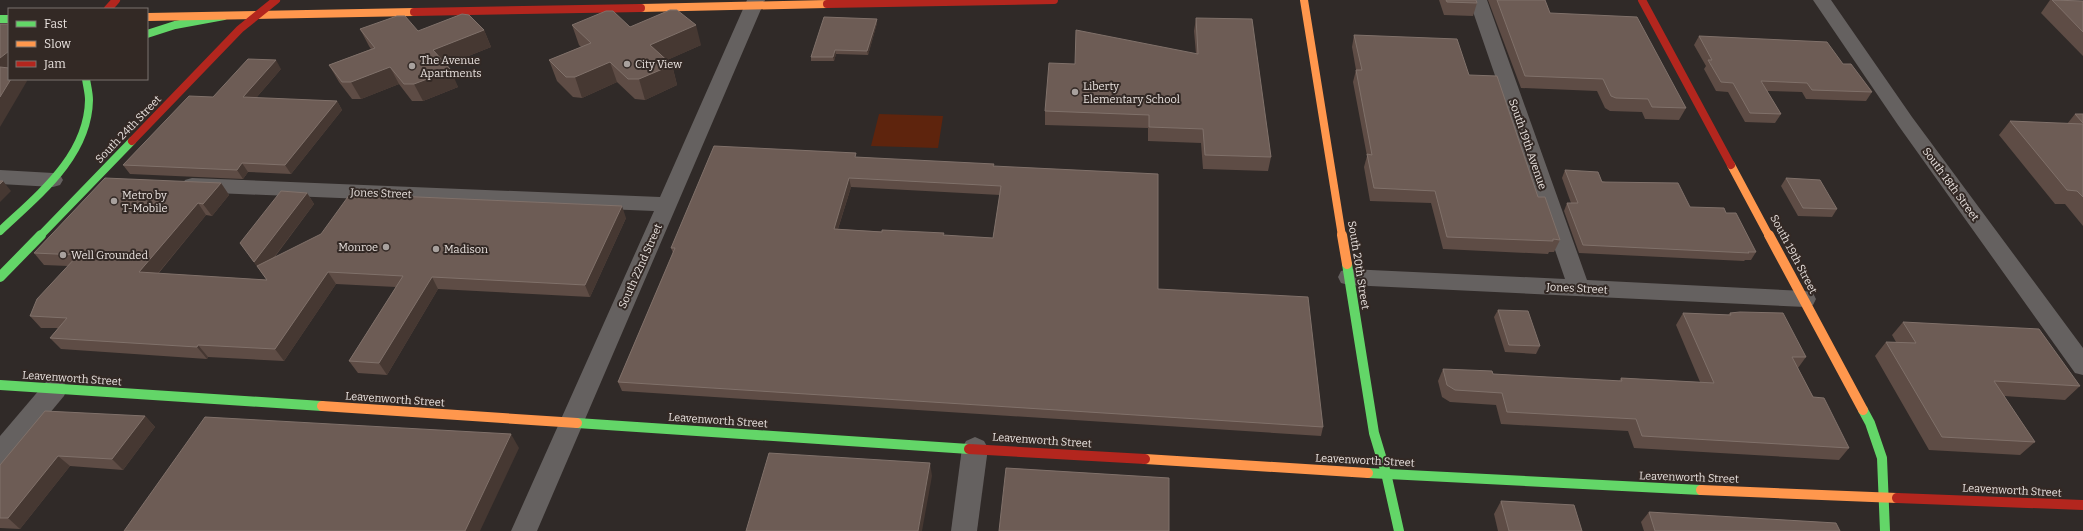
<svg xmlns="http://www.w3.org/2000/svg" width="2083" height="531" viewBox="0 0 2083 531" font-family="Bitter,serif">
<rect width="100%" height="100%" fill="#302a28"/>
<polygon fill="#5e240d" points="879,114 943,116 938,148 871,146"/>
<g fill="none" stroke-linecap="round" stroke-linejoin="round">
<g fill="#656160" fill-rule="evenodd">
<polygon points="747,0 765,0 537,531 511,531 654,211 192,192 185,190 182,185 185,180 192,178 660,197"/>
<polygon points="1469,0 1487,0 1587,280 1805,291 1813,293 1816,299 1813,305 1805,307 1349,285 1341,283 1338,277 1341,271 1349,269 1565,279"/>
<polygon points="1813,0 1831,0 1912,117 2083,348 2083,375 2075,373 1898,125"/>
<polygon points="0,170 53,173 60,175 63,180 60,185 53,187 0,184"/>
<polygon points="55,379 64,382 67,389 64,396 9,462 0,465 0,436 46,382"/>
<polygon points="975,437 984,441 988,448 977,531 951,531 962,448 966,441"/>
</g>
<g stroke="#63d668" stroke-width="8">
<polyline points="0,19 9,19"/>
<polyline points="147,34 175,25 224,16"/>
<path d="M0,231C37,196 88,157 89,100C89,93 87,86 86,79"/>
<polyline points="40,236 132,141"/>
</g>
<g stroke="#63d668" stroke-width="10">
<polyline points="1347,264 1374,433 1386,473 1399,531"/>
<polyline points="0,277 41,235"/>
<polyline points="0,385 322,406"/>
<polyline points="1863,410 1870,423 1882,458 1885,531"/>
<polyline points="577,423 969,449"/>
<polyline points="1368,473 1701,490"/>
</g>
<g stroke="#ff974d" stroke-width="8">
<polyline points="1304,0 1342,236"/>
<polyline points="641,8 827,4"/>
<polyline points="147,17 414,12"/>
<polyline points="1731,165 1769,236"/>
</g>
<g stroke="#ff974d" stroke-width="10">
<polyline points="1342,235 1347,264"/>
<polyline points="1769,235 1863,410"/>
<polyline points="322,406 577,423"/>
<polyline points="1145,459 1368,473"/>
<polyline points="1701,490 1897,498"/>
</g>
<g stroke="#b3261e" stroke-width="8">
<polyline points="1642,0 1731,165"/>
<polyline points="827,4 1054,0"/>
<polyline points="108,9 116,0"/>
<polyline points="414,12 641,8"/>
<polyline points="132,141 240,29 276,0"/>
</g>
<g stroke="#b3261e" stroke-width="10">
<polyline points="969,449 1145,459"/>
<polyline points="1897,498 2083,505"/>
</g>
</g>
<g fill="#5e4c45" fill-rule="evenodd">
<polygon points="1439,0 1476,0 1477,3 1473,16 1444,15"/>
<polygon points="1488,0 1545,0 1550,13 1686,108 1679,120 1645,119 1642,112 1610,111 1605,108 1597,91 1521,88"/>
<polygon points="2050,0 2083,1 2083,56 2041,13"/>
<polygon points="1196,18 1271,157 1268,171 1203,169 1201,143 1148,141 1148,128 1045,125 1045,111 1075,64 1196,54 1194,31"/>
<polygon points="877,19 877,23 868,55 836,54 834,61 811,61 811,57"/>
<polygon points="572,25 630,27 701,45 667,60 672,65 677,85 645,100 635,99 617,82 582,98 573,97 557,81 549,60 581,47 579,45"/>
<polygon points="360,29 418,31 484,30 491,47 446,65 458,87 423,101 412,101 399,84 361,99 352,99 339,82 329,65 371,49 369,46"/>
<polygon points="1354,35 1469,75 1538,197 1560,240 1554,252 1549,252 1548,254 1443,249 1431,203 1370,201 1364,167 1367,156 1353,82 1356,70 1352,47"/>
<polygon points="1699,36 1843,64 1872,92 1866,101 1806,99 1802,92 1767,91 1781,114 1775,123 1745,122 1728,92 1716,91 1704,69 1706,66 1694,45"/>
<polygon points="281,69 256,98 337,101 342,110 291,174 248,172 243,179 130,174 123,165 213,97"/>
<polygon points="2075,114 2083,114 2083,226 2065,204 2055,204 1999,135 2010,121 2067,124"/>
<path d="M857,157L994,166L1158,289L1323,427L1321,436L622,391L618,382L673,253L671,248ZM851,187L1000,195L993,238L838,229Z"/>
<polygon points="1565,170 1690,207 1726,213 1756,252 1751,260 1745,260 1744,261 1579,253 1564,211 1567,203 1571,203 1562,178"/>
<polygon points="1786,178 1837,209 1832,217 1798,216 1781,186"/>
<polygon points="221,183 229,195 212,216 206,215 158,274 267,280 240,243 307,193 314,204 274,258 626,218 590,297 438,289 387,375 358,373 349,361 396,287 336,284 284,361 208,357 207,359 61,349 50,338 58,328 41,328 30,316 68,266 44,265 34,253"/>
<polygon points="1498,310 1540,346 1536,354 1505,352 1494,317"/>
<polygon points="1683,313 1728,315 1730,313 1806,357 1798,368 1813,397 1849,448 1839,460 1634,448 1628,431 1501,424 1496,405 1450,402 1442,397 1438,381 1443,369 1493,374 1619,381 1621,378 1700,382 1676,325"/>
<polygon points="1903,322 2080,386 2065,400 2004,396 2035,442 2020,455 1929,450 1875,356 1886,342 1896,342 1892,335"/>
<polygon points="145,416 155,427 123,470 70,466 20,529 0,528 0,465"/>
<polygon points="1501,501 1582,531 1498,531 1494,514"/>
<polygon points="1649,512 1840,531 1644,531 1641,522"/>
</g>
<g fill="#463832">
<polygon points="877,19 877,23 868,55 867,51"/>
<polygon points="696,25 701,45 656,65 650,45"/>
<polygon points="484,30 491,47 441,67 433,50"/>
<polygon points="835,50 836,54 834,61 833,57"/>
<polygon points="9,51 9,72 0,80 0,58"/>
<polygon points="276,60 281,69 249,106 243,97"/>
<polygon points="610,62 617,82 582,98 575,77"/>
<polygon points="672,65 677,85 645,100 639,79"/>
<polygon points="390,67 399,84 361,99 351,82"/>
<polygon points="451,70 458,87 423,101 414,84"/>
<polygon points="11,79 26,79 27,81 0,127 0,97"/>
<polygon points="337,101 342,110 291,174 285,165"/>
<polygon points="242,163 248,172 243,179 237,170"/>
<polygon points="849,178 851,187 835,238 834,229"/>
<polygon points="3,181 11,191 0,202 0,184"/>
<polygon points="221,183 229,195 212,216 203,204"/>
<polygon points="307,193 314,204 262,273 254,262"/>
<polygon points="198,203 206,215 149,284 139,272"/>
<polygon points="622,206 626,218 590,297 585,285"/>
<polygon points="328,272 336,284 284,361 275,349"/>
<polygon points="432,277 438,289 387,375 379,363"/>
<polygon points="198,345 208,357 207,359 197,347"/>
<polygon points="145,416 155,427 123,470 112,459"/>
<polygon points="511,434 519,448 480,531 465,531"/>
<polygon points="58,456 70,466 20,529 8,518"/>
<polygon points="930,463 932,476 922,531 918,531"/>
</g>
<g fill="#6d5c55" stroke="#80716a" fill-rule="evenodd">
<polygon points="1446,0 1476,0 1477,3 1447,2"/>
<polygon points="1497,0 1545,0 1550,13 1637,17 1686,108 1652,107 1648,99 1616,98 1611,96 1603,79 1525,76"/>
<polygon points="2052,0 2083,1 2083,32"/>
<polygon points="670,10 677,10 696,25 650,45 672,65 639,79 628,79 610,62 575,77 566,77 549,60 591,43 572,25 606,11 613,11 630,27"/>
<polygon points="462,14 469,15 484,30 433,50 451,70 414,84 404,84 390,67 351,82 342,82 329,65 375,48 360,29 397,16 405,16 418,31"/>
<polygon points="824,17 877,19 867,51 835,50 833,57 811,57"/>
<polygon points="1196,18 1252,19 1271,157 1205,155 1203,129 1149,127 1149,115 1045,111 1049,63 1075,64 1076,30 1198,54"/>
<polygon points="0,24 9,24 9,51 0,58"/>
<polygon points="1354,35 1457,39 1469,75 1497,76 1538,197 1545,197 1560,240 1553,239 1553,241 1447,237 1435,191 1374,188 1367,154 1372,155 1356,70 1362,70"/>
<polygon points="1699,36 1827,42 1843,64 1851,64 1872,92 1812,90 1807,83 1761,81 1781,114 1750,113 1733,83 1721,82 1708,60 1712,60"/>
<polygon points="248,59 276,60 243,97 337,101 285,165 242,163 237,170 123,165 189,96 213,97"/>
<polygon points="0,67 9,68 9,79 11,79 0,97"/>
<polygon points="2075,114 2083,114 2083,123"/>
<polygon points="2010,121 2083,124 2083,197 2077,191 2067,190"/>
<path d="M714,146L856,153L855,157L994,164L993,166L1158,174V289L1308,297L1323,427L618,382L675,248H671ZM849,178L1001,186L993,238L943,235L944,233L882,230V232L834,229Z"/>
<polygon points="1565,170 1598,172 1602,182 1678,183 1690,207 1724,208 1726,213 1736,213 1756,252 1748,252 1749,253 1583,245 1567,203 1578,203"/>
<polygon points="105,178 221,183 203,204 198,203 139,272 267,280 257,266 321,234 350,194 622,206 585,285 432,277 379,363 349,361 403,276 328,272 275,349 198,345 197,347 50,338 67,318 30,316 37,299 78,255 34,253"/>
<polygon points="1786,178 1820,180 1837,209 1803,208"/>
<polygon points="0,181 3,181 0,184"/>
<polygon points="281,191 307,193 254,262 240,243"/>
<polygon points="1498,310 1528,311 1540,346 1509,345"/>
<polygon points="1740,312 1783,313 1806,357 1792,357 1813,397 1824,398 1849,448 1642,436 1636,419 1507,412 1502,393 1455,390 1447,385 1443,369 1492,371 1493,374 1622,381 1621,378 1714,383 1683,313 1731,315 1730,313"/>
<polygon points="1903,322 2039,329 2080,386 1994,381 2035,442 1942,437 1886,342 1916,343"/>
<polygon points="45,411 145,416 112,459 58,456 8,518 0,518 0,465"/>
<polygon points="205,417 511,434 465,531 124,531"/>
<polygon points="769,453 930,463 918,531 746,531"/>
<polygon points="1006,468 1169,478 1169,531 999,531"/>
<polygon points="1501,501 1574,505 1582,531 1509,531"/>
<polygon points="1649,512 1836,523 1840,531 1655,531"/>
</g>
<g fill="#a8a19e" stroke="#332925" stroke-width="1.5">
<circle cx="627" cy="64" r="4"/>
<circle cx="412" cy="66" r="4"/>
<circle cx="1075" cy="92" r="4"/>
<circle cx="114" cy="201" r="4"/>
<circle cx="386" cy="247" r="4"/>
<circle cx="436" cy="249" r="4"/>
<circle cx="63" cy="255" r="4"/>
</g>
<g text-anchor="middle" stroke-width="4" stroke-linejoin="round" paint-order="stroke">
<g font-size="11" fill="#e8e1de" stroke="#332925" text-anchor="start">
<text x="420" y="64">The Avenue<tspan x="420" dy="13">Apartments</tspan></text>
<text x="635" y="68">City View</text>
<text x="1083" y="90">Liberty<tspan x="1083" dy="13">Elementary School</tspan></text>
<text x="122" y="199">Metro by<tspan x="122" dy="13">T-Mobile</tspan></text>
<text x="378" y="251" text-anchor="end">Monroe</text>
<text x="444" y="253">Madison</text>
<text x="71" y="259">Well Grounded</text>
</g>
<g font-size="11" fill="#e8e1de" stroke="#332925">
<text transform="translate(128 129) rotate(-46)" y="4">South 24th Street</text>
<text transform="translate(1528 144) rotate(71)" y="4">South 19th Avenue</text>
<text transform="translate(1951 184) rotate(54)" y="4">South 18th Street</text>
<text transform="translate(381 193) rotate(2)" y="4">Jones Street</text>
<text transform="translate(1794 254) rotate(62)" y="4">South 19th Street</text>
<text transform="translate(1359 265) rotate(81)" y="4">South 20th Street</text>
<text transform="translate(640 266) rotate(-66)" y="4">South 22nd Street</text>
<text transform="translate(1577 288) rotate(3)" y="4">Jones Street</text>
<text transform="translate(72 378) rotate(4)" y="4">Leavenworth Street</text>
<text transform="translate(395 399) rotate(4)" y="4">Leavenworth Street</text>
<text transform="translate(718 420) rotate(4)" y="4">Leavenworth Street</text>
<text transform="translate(1042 440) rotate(4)" y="4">Leavenworth Street</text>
<text transform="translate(1365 460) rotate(3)" y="4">Leavenworth Street</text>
<text transform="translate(1689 477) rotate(2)" y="4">Leavenworth Street</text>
<text transform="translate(2012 490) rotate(3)" y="4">Leavenworth Street</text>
</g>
</g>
<rect x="8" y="8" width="140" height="72" fill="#332925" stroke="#7b736f"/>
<rect x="16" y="21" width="20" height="6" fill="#63d668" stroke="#7b736f"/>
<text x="44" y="28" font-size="12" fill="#e8e1de">Fast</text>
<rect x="16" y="41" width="20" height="6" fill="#ff974d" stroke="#7b736f"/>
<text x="44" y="48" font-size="12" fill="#e8e1de">Slow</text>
<rect x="16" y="61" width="20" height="6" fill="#b3261e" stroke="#7b736f"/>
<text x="44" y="68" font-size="12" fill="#e8e1de">Jam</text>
</svg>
